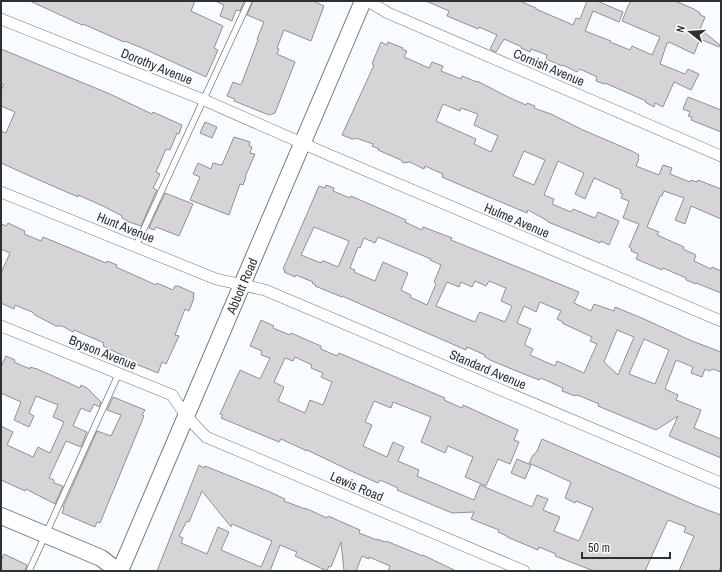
<svg xmlns="http://www.w3.org/2000/svg" width="722" height="572" viewBox="0 0 722 572" font-family="'Archivo Narrow',sans-serif">
<rect width="100%" height="100%" fill="#f9fcff"/>
<g fill="#d7d4d7" stroke="#929093" fill-rule="evenodd">
<polygon points="30,1 195,1 191,11 223,26 214,48 218,50 206,77 142,48 125,41 124,42 83,24 82,25"/>
<polygon points="215,1 244,1 240,11 236,10 232,21 220,16 224,5"/>
<polygon points="253,1 313,1 324,6 311,41 284,30 277,48 279,49 277,54 295,62 275,113 269,115 234,101 235,99 227,96 233,82 241,85 258,40 257,39 264,22 247,15"/>
<polygon points="426,1 520,1 536,8 536,9 573,25 576,18 580,19 587,1 597,1 623,12 619,22 593,11 585,31 611,41 610,42 630,50 632,46 652,55 660,37 622,21 628,6 631,1 675,1 694,9 700,13 700,15 705,17 700,29 720,45 719,47 700,39 694,54 669,42 669,43 667,43 660,64 685,74 688,69 699,74 691,90 674,82 663,107 655,103 654,107 645,102 646,101 628,93 605,83 604,84 596,81 597,77 580,69 577,72 563,65 562,66 546,59 547,55 531,49 530,52 521,48 522,47 504,39 496,52 490,49 497,35 479,27 478,29 447,16 449,11"/>
<path d="M381,42L387,45L388,42L403,48L402,49L407,51L404,57L429,68L432,62L443,66L441,71L461,79L462,76L477,82V81L508,97L526,105L527,103L535,106L534,108L551,114L583,130L632,151L639,155L638,158L639,159L636,166L659,175L663,165L672,168L670,174L690,182L691,180L697,182L698,180L721,189V219L691,206L685,224L675,220L684,198L664,191L662,196H660L647,227L659,232L657,235L684,247L683,249L696,255L694,261L711,269L712,267L721,271V293L696,283V284L686,280V278L663,268L662,270L636,259L638,254L631,251L632,249L629,247L639,224L623,218L629,201L621,198L623,194L620,193L621,190L594,178L585,199L575,194L584,173L558,161L544,195L554,199L552,204L571,212L573,209L595,218L598,212L619,221L609,245L601,241L600,243L558,226L548,222V221L528,210L527,213L465,187L442,177L443,174L425,166L424,169L410,162L403,163L401,160L378,150L379,149L372,146L373,144L356,138L355,139H352L342,135L374,65L372,64ZM443,104L460,111L461,108L478,114L474,125L498,136L491,152L474,144L476,139L436,121ZM524,151L545,160L534,185L513,176Z"/>
<polygon points="1,49 110,94 152,114 153,112 182,125 179,134 177,133 170,150 166,149 156,172 160,174 153,188 157,190 141,226 129,222 122,218 122,216 103,206 78,195 78,197 39,180 1,163 1,131 6,133 15,112 1,106 1,90 4,85 1,83"/>
<polygon points="688,97 721,110 721,132 691,120 692,117 688,116 690,112 683,109"/>
<polygon points="205,122 217,127 212,138 200,133"/>
<polygon points="234,137 250,142 249,146 252,147 250,153 255,154 245,177 246,177 243,185 240,184 229,215 190,200 200,177 193,174 198,163 211,169 213,163 222,165"/>
<path d="M326,185L334,188L333,191L350,198L351,196L406,220L405,222L422,230L423,227L426,228L452,238L451,240L579,292L574,303L591,311L594,304L614,311L615,307L644,319L692,341L721,352V372L713,369L709,371L705,369L702,377L691,373L693,367L676,360L665,389L678,395L676,400L701,410L694,428L721,439V458L669,436L678,416L656,430L598,406L599,404L580,396L576,395L575,396L562,391L563,388L541,378L539,380L514,370L490,360L484,356L485,355L467,347L466,350L342,296V297L315,286L316,285L312,283L313,282L296,275L295,277L284,272L285,270L283,269L319,186L325,188ZM314,227L349,241L338,267L324,261H322L321,263L301,255ZM378,237L431,259L430,260L441,265L434,282L436,284L427,305L410,297L411,295L401,290L408,273L383,262L375,281L354,272L355,270L350,268L358,247L360,248L364,238L375,243ZM475,281L486,286L489,281L506,288L501,301L512,306L505,322L480,312L479,313L475,322L436,306L447,282L459,287L461,282L472,287ZM540,302L561,311L557,319L563,322L562,323L592,337L590,341L597,344L584,373L557,361L555,366L530,355L533,349L525,345V343L531,329L517,323L524,306L536,312ZM617,330L634,337L618,375L604,362ZM644,339L669,350L655,384L629,374Z"/>
<polygon points="165,193 193,204 179,236 156,227 154,230 149,228"/>
<polygon points="8,223 25,231 24,234 41,241 43,237 106,263 107,261 117,265 116,267 156,285 157,283 173,290 175,286 178,286 194,293 193,298 194,298 189,311 185,309 175,335 179,336 166,364 162,362 158,373 121,358 122,355 103,346 104,343 74,330 73,332 62,326 56,326 35,315 32,312 15,305 14,309 1,303 1,273 10,253 1,249 1,224 6,226"/>
<path d="M261,320L274,326L273,328L290,335L291,333L321,346V349L337,356L339,353L445,398L444,400L462,408L463,405L518,430L514,440L519,442L510,464L498,459L486,486L465,477L473,457L448,446L445,453L421,442L431,417L393,402L391,408L374,401L365,422L372,425L363,446L387,457L393,442L404,447L398,461L419,470L417,476L419,477L474,500L480,485L532,507L537,495L548,499L543,510L560,517L554,531L579,541L593,508L576,501L575,503L565,498L571,482L529,463L533,455H534L537,451L542,439L697,506L721,515V566L719,571H679L694,536L684,532L686,527L668,520L645,571H594L555,556L556,554L539,547L538,550L507,537V536L498,532L499,530L471,519L474,512L452,513L397,490L398,488L380,480L378,483L351,471L307,450V451L281,439L279,442L221,418L223,415L220,414L240,370L260,379L270,358L261,355L262,351L250,346ZM295,357L312,365L311,368L323,373L321,377L332,382L323,405L310,400L305,413L278,401L284,387L274,382L285,358L293,361Z"/>
<polygon points="6,356 15,360 14,362 30,369 30,367 37,369 80,388 81,385 87,388 101,402 99,407 94,404 90,412 81,408 73,426 87,432 81,447 66,441 49,478 54,480 54,483 63,486 55,504 26,489 25,491 1,480 1,426 13,432 7,445 33,457 38,447 50,453 64,422 53,417 58,405 36,396 29,413 34,416 29,427 14,420 21,402 1,393 1,367"/>
<polygon points="113,397 145,410 142,415 144,416 100,523 97,522 95,527 62,513 64,508 63,507 97,431 111,436 121,415 107,410"/>
<polygon points="517,459 531,465 525,479 511,473"/>
<path d="M199,465L204,468L205,466L270,492L285,499L284,501L305,509V508L327,518L328,516L360,530L359,533L377,540V539L385,542L386,541L423,556V555L456,571H388L390,566L369,557V559L362,556L356,571H344L341,542L331,567L329,566L327,571L295,556L297,552L280,545L270,571H157ZM202,491L231,527L232,524L272,541L261,567L221,550L229,532L218,527L207,554L181,543L183,538L179,536L187,521L189,522Z"/>
<polygon points="4,554 27,565 25,571 1,571 1,561"/>
</g>
<g fill="none" stroke-linecap="round" stroke-linejoin="round">
<defs>
<g id="lane">
<polyline points="136,246 249,1"/>
<polyline points="29,571 119,373"/>
</g>
<g id="street">
<polyline points="368,1 388,13 721,156"/>
<polyline points="1,19 204,100 327,154 721,321"/>
<polyline points="1,192 216,279 265,290 721,483"/>
<polyline points="1,326 172,395 186,416 206,437 524,571"/>
</g>
<g id="secondary">
<polyline points="1,516 101,558 118,571"/>
<path id="s1" d="M120,571L363,1"/>
</g>
</defs>
<use href="#lane" stroke="#76797c" stroke-width="7"/>
<use href="#street" stroke="#76797c" stroke-width="12"/>
<use href="#secondary" stroke="#76797c" stroke-width="18"/>
<use href="#lane" stroke="#fff" stroke-width="5.5"/>
<use href="#street" stroke="#fff" stroke-width="11"/>
<use href="#secondary" stroke="#fff" stroke-width="16"/>
</g>
<g text-anchor="middle" stroke-width="3.5" stroke-linejoin="round" paint-order="stroke">
<g font-size="13" fill="#2f3031" stroke="#f9fcff">
<text transform="translate(157 66) rotate(22)" y="5">Dorothy Avenue</text>
<text transform="translate(549 67) rotate(23)" y="5">Cornish Avenue</text>
<text transform="translate(517 220) rotate(23)" y="5">Hulme Avenue</text>
<text transform="translate(126 227) rotate(22)" y="5">Hunt Avenue</text>
<text dy="5" stroke="none"><textPath href="#s1" startOffset="310">Abbott Road</textPath></text>
<text transform="translate(103 352) rotate(22)" y="5">Bryson Avenue</text>
<text transform="translate(488 369) rotate(23)" y="5">Standard Avenue</text>
<text transform="translate(357 486) rotate(23)" y="5">Lewis Road</text>
</g>
</g>
<rect width="722" height="572" fill="none" stroke="#2f3031" stroke-width="4"/>
<g transform="translate(690 32) rotate(287)" stroke="#f9fcff" stroke-width="3" paint-order="stroke">
<path d="M0-3L7 15L0 10L-7 15Z" fill="#2f3031"/>
<text y="-6" font-size="11" font-weight="bold" text-anchor="middle" fill="#2f3031">N</text>
</g>
<path d="M582 552v6h88v-6" fill="none" stroke="#2f3031" stroke-width="2"/>
<text x="588" y="552" font-size="12" fill="#2f3031" stroke="#f9fcff" stroke-width="3" paint-order="stroke">50 m</text>
</svg>
